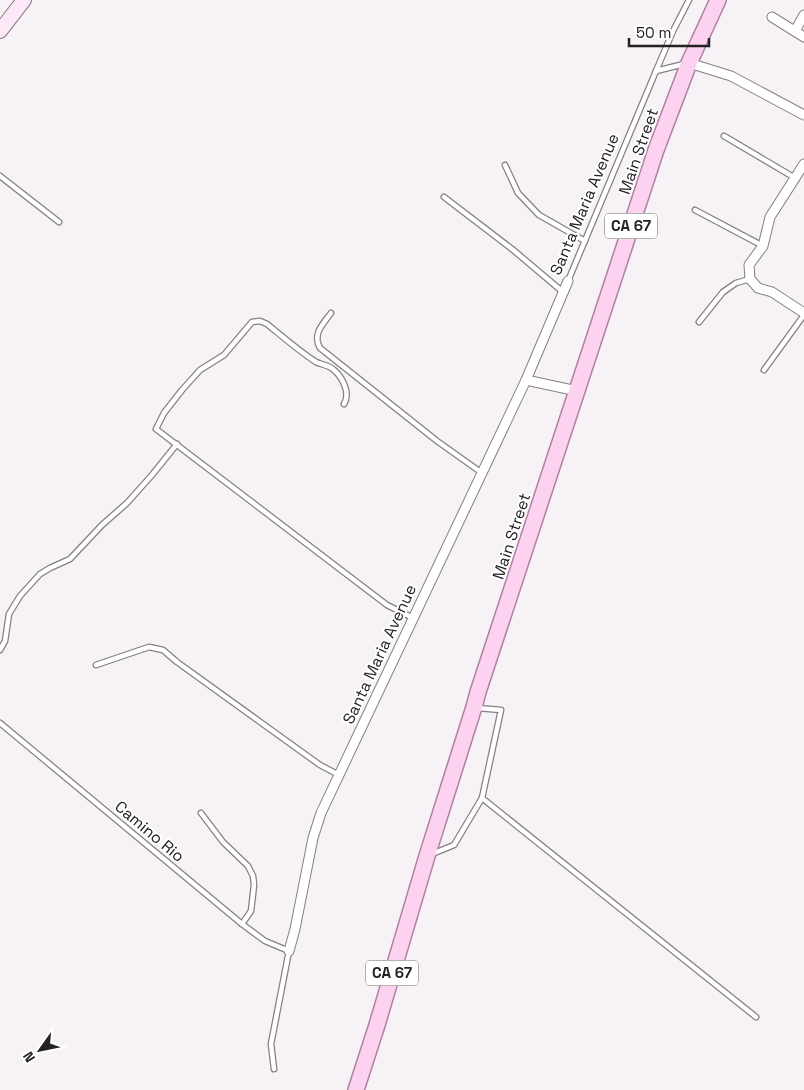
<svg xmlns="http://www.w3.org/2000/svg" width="804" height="1090" viewBox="0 0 804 1090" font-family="'Space Grotesk',sans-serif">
<rect width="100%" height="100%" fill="#f7f2f5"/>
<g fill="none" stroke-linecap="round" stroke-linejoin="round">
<defs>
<g id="lane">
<polyline points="656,71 673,31 689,0"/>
<polyline points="724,136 795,178"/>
<polyline points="505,165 518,193 539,215 585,241"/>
<polyline points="0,176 59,222"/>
<polyline points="444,197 512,249 563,292"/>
<polyline points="695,210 763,246"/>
<polyline points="568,281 656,71 684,64"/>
<path d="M331,313C323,324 312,334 320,348L437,441L482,473"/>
<polyline points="699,322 723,292 736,283 750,279"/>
<polyline points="764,370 804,315"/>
<path d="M344,404C351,393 342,377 334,370C329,365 322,365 316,362C299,351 283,337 267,324L260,321L252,322L224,355L200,370L182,390L164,413L156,429L387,605L413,618"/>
<polyline points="0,650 5,641 9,614 20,596 40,574 50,568 70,559 102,525 127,503 152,475 177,444"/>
<polyline points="96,665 149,647 163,650 177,662 320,765 339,775"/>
<polyline points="0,723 242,924 265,941 289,951 271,1044 274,1069"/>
<polyline points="482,798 756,1017"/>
<polyline points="201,813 223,842 248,866 253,876 254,885 251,911 242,924"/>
<polyline points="432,854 454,845 482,798 501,710 478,708"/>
</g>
<g id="street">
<polyline points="772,17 804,37"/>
<polyline points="795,31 804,15"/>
<polyline points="689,63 731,76 804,115"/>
<polyline points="804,164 770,217 763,246 749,265 750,279 758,288 772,292 804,313"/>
<polyline points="526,380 577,391"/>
<polyline points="289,951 295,929 313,838 321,813 526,380 568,281"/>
</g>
<polyline id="secondary" points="0,31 24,0"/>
<polyline id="primary" points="356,1090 377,1025 427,856 474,707 478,692 656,150 689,63 718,0"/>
</defs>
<use href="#lane" stroke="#848083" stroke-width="7"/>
<use href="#street" stroke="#848083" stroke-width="11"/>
<use href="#secondary" stroke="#848083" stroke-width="16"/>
<use href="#primary" stroke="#af80a2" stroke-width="18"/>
<use href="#lane" stroke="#fff" stroke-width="4.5"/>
<use href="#street" stroke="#fff" stroke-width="9"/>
<use href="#secondary" stroke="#fee8f8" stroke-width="14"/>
<use href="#primary" stroke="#fdd1f0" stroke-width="15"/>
</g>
<g text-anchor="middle" stroke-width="4" stroke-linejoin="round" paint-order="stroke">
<g fill="#fff" stroke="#656465" stroke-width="1">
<rect x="605" y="213.5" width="52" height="25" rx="4"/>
<rect x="366" y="960.5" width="52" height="25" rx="4"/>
</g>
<g font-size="15" font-weight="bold" fill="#232123">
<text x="631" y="231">CA 67</text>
<text x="392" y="978">CA 67</text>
</g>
<g font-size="16" fill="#232123" stroke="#fff">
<text transform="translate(638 151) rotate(-71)" y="6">Main Street</text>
<text transform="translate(584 204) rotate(-67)" y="6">Santa Maria Avenue</text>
<text transform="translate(511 536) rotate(-72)" y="6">Main Street</text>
<text transform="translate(379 654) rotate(-65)" y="6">Santa Maria Avenue</text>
<text transform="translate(150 831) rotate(40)" y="6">Camino Rio</text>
</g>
</g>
<g transform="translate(40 1050) rotate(237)" stroke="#ffffff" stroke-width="4" paint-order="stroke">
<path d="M0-4L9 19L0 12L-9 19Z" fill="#232123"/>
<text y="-8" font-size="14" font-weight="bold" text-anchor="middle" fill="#232123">N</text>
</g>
<path d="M629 38v8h80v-8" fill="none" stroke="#232123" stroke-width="2.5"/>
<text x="636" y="38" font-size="15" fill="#232123" stroke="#ffffff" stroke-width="4" paint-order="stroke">50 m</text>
</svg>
